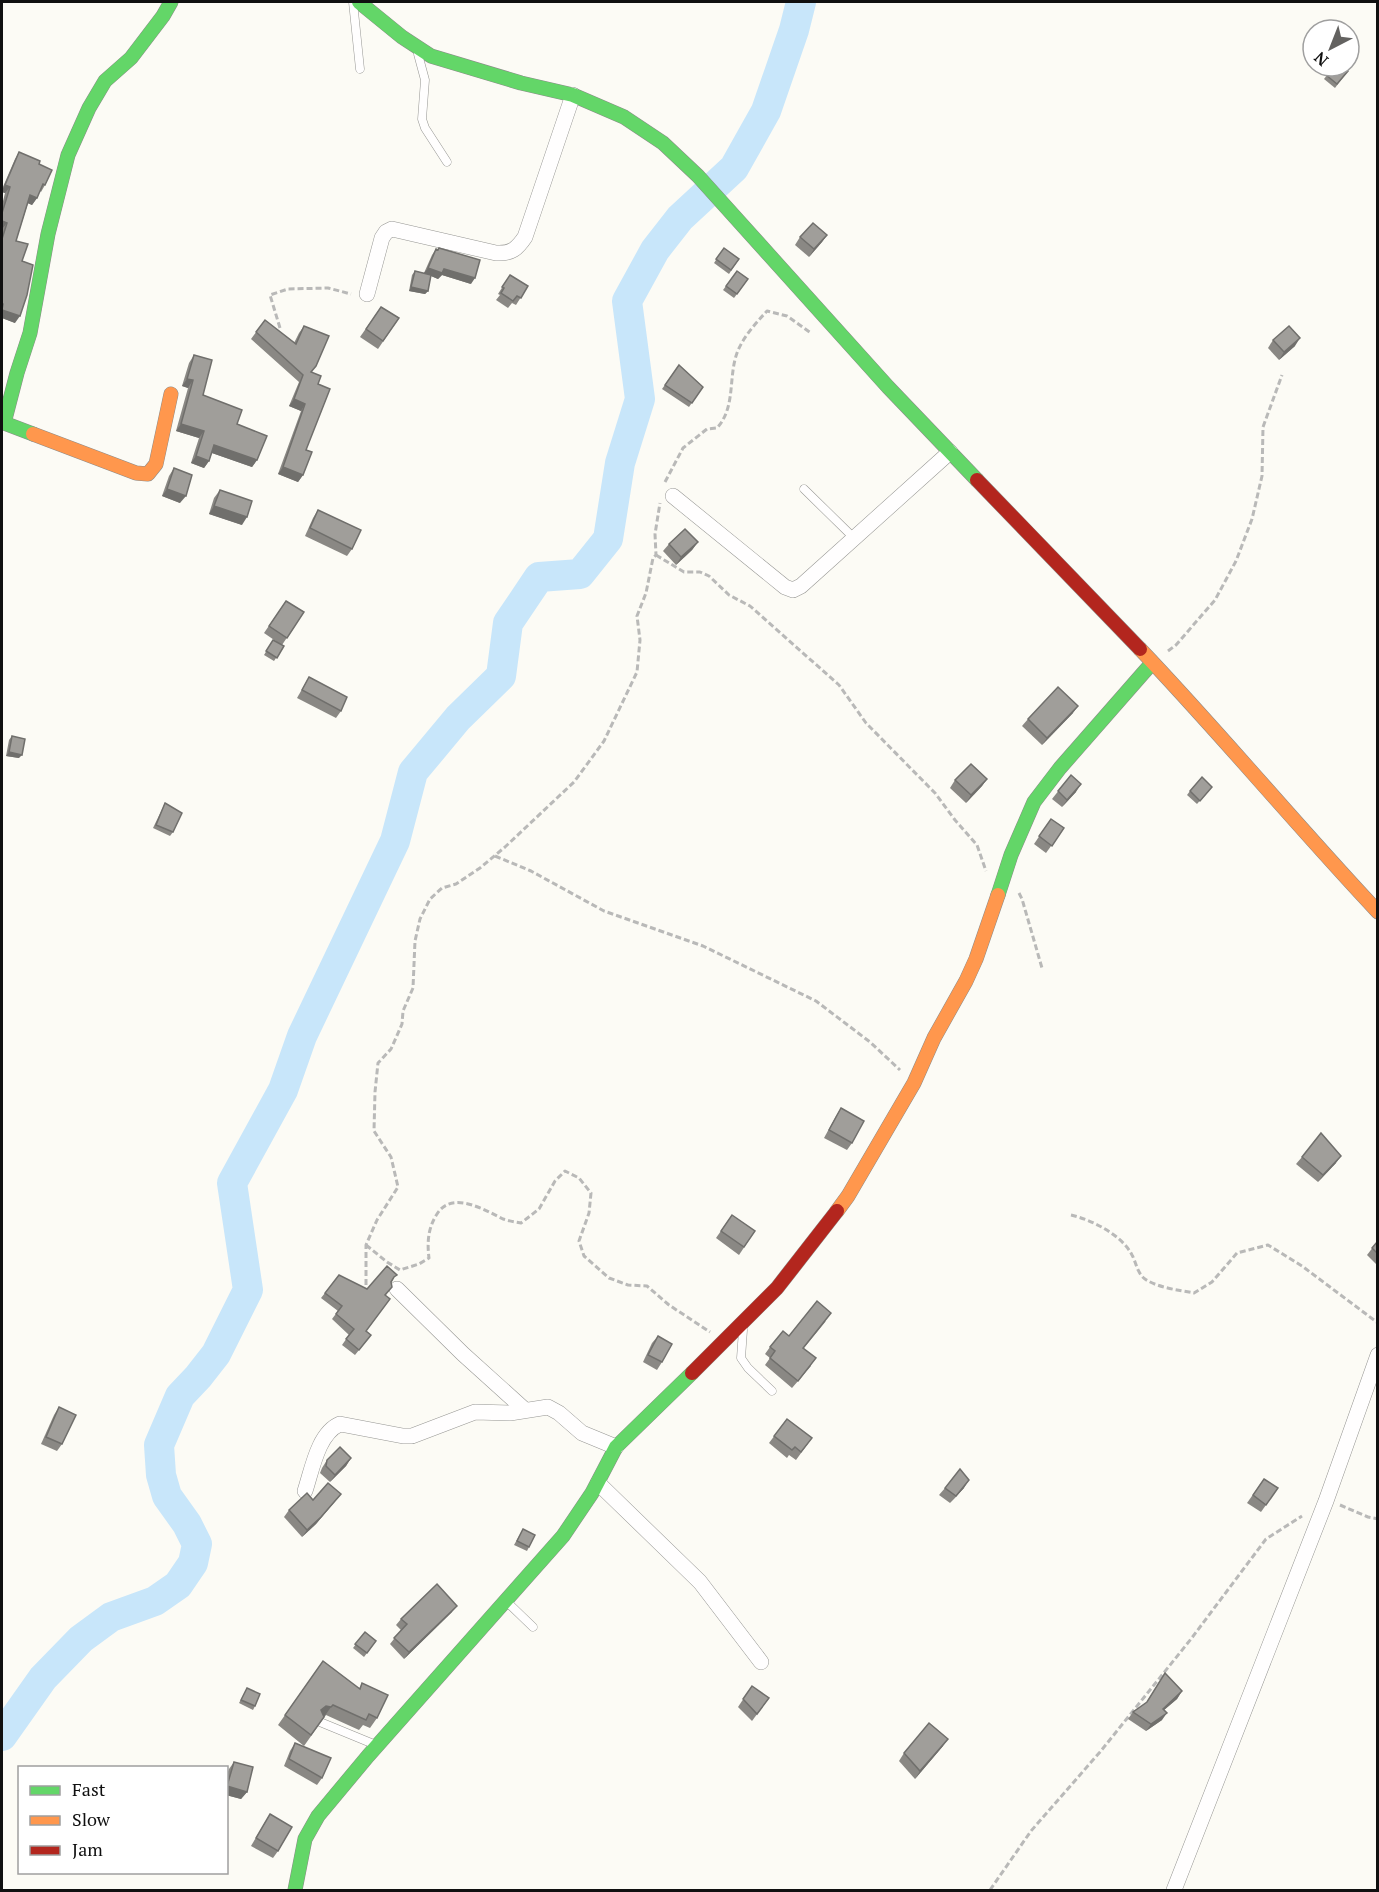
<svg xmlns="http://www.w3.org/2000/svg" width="1379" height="1892" viewBox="0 0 1379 1892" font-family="'PT Serif',serif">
<rect width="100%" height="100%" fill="#fcfbf5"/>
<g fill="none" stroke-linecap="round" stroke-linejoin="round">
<polyline stroke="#c8e6fa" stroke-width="30" points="2,1736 43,1678 81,1639 111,1617 155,1601 178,1585 193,1563 197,1544 187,1524 167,1496 161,1475 159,1445 180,1396 198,1377 216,1354 248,1290 232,1183 283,1090 302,1036 395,841 413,772 458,718 501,676 508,623 539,577 580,574 608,539 620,463 640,399 627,301 655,250 680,218 734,168 766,111 794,30 801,2"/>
<defs>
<g id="lane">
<polyline points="353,2 360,69"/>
<polyline points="418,54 425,80 422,119 425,128 447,162"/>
<polyline points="804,489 854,538"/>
<polyline points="743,1330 741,1358 748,1368 772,1391"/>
<polyline points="507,1602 533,1627"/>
<polyline points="320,1722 376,1745"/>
</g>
<g id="street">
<path d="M367,294L382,238L386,232L392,229L496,253C511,254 517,249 525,237L573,95"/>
<polyline points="673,496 785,587 793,590 801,586 950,452"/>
<polyline points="397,1289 463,1354 525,1410"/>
<polyline points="598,1483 700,1582 761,1662"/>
<path d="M305,1491C312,1470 318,1433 340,1424L403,1436H412L475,1412L510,1413L548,1407L559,1413L582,1433L616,1447"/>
<polyline points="1174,1890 1326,1501 1378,1355"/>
</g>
<g id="fast">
<polyline points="359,2 402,37 431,56 521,83 573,95 624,117 663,143 698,176 888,387 977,480"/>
<polyline points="33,434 4,423 17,373 30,333 48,234 68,155 89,108 105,81 131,58 163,16 171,2"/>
<polyline points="998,895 1011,855 1034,802 1060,768 1152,663"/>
<polyline points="295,1890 305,1839 318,1816 368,1756 563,1536 592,1493 616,1447 692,1373"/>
</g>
<g id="slow">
<polyline points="33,434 136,473 148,474 156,464 171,394"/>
<path d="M1140,649C1222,735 1297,826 1378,912"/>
<polyline points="837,1211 848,1196 914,1083 934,1038 966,981 976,959 998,895"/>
</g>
<g id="jam">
<polyline points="977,480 1140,649"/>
<polyline points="692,1373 777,1288 837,1211"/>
</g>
</defs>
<use href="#lane" stroke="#969693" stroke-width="9"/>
<use href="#street" stroke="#969693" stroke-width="16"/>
<use href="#fast" stroke="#8d8c8a" stroke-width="15"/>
<use href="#slow" stroke="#8d8c8a" stroke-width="15"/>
<use href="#jam" stroke="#8d8c8a" stroke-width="15"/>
<g stroke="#b9b9b8" stroke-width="3" stroke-dasharray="6 3" stroke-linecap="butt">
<polyline points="280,328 270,295 288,289 328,288 351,294"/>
<path d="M665,482L683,448L707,429L717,428C736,407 728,378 737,353C743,337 756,323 767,311L787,316L811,333"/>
<polyline points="656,555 684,572 700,572 709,576 729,595 750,606 839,685 866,723 935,793 955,820 977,845 986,871"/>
<polyline points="1168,651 1176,645 1215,600 1236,561 1252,519 1262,476 1263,427 1282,375"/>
<polyline points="495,856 531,871 604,911 703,946 816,1001 870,1042 900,1070"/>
<polyline points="1019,893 1022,899 1042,968"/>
<path d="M1071,1215C1092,1220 1122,1235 1132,1255C1136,1262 1137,1273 1145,1279C1158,1288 1179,1290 1194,1293L1212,1282L1237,1253L1268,1245L1302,1266L1378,1323"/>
<path d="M366,1245L387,1262L400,1270L419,1264L429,1258C427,1242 428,1228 437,1214C452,1190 485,1210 503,1219C509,1221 515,1222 521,1223L539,1209L555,1181L565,1171L579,1178L591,1193L589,1213L579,1241L584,1256L609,1278L628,1285L647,1286L669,1305L710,1332"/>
<polyline points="366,1285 366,1245 377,1220 398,1187 391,1157 374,1131 375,1092 378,1063 391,1049 402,1024 403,1011 413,988 415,941 420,919 430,899 442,888 456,884 480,868 505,847 574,782 604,741 637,672 640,640 637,616 646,593 653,558 656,555 655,534 660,503"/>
<polyline points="1340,1505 1368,1517 1378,1519"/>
<polyline points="990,1890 1031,1831 1100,1752 1191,1639 1266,1539 1302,1516"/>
</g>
<use href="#lane" stroke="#fffefe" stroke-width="8"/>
<use href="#street" stroke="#fffefe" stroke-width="15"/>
<use href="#fast" stroke="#63d668" stroke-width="14"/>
<use href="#slow" stroke="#ff974d" stroke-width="14"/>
<use href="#jam" stroke="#b3261e" stroke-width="14"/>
</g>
<g fill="#8a8884">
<polygon points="1334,66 1348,71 1335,88 1324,79"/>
<polygon points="19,152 39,164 45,185 41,192 40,191 37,198 32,205 28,203 16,241 22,261 15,323 2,318 2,205 5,193 2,192 2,189 15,159"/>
<polygon points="827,235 822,242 809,257 795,245 800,237"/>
<polygon points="724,248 739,259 729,274 714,263"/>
<polygon points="436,249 471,284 442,275 438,279 431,276 428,291 425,294 409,291 412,275 415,271 424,273 432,255"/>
<polygon points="737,271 748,279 734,298 723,290"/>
<polygon points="510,275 528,286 516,305 512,303 508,308 496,300 500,295 498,294"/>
<polygon points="381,307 399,318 378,349 360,337"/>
<polygon points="265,320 294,343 299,333 304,326 312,372 318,384 306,450 303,475 298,482 278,474 301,411 289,406 299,382 251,339"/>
<polygon points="1273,340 1295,346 1279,360 1268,348"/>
<polygon points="194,355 203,395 237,424 257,460 252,467 212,453 209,461 204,468 191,463 199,438 176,431 188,388 182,386 189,363"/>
<polygon points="679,365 703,387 689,407 662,389"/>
<polygon points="174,468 180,503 162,496 169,476"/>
<polygon points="220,490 242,525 209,514 214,498"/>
<polygon points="318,510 352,549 347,556 305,536 313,518"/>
<polygon points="698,542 692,550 676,565 663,551 669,544"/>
<polygon points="286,601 304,612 282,645 284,646 274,661 264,655 273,640 280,644 264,633"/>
<polygon points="309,677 341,711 336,718 297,698"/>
<polygon points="1073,713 1042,745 1022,726 1028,719"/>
<polygon points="12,736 19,758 6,756 9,740"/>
<polygon points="1071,775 1076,792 1062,807 1052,799"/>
<polygon points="987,779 982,786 966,803 950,788 955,780"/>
<polygon points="1212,787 1197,804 1187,795 1190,791"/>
<polygon points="165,803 173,832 170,836 153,828"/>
<polygon points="1051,819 1064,828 1046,853 1034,844"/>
<polygon points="841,1108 852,1143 847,1150 824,1138 836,1116"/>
<polygon points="1302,1157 1336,1163 1318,1182 1296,1164"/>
<polygon points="732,1215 755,1231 739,1255 716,1238"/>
<polygon points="1377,1242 1377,1265 1367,1255"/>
<polygon points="339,1275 367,1289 393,1280 392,1281 386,1295 366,1331 371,1335 355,1355 342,1345 349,1335 332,1319 338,1311 321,1298"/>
<polygon points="826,1321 804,1348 811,1366 792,1388 765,1365 770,1358 765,1354 770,1347 789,1336"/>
<polygon points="658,1336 662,1362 657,1370 643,1362 652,1343"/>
<polygon points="59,1407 62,1444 57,1451 41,1444 54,1415"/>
<polygon points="787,1419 812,1438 796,1460 789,1455 787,1458 769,1443"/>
<polygon points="351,1458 346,1466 330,1482 320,1473 322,1468 327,1460"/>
<polygon points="1264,1479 1278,1488 1261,1512 1247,1503"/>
<polygon points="945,1488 964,1488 950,1503 939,1495"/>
<polygon points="341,1494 316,1524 302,1537 284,1517 289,1510 313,1500"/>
<polygon points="523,1529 529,1547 527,1551 514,1545"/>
<polygon points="452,1612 404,1659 390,1644 401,1630 396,1625 401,1619"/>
<polygon points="365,1632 376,1641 364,1657 353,1648"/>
<polygon points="323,1661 359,1689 362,1683 377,1718 370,1728 363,1725 359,1730 326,1715 304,1746 278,1725"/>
<polygon points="1165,1673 1182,1691 1177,1699 1164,1710 1162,1720 1146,1731 1128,1719 1133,1712 1146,1703"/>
<polygon points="752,1686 769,1698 752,1721 738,1707"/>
<polygon points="247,1688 255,1706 253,1710 239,1703"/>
<polygon points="295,1743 322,1778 317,1785 284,1766 290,1751"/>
<polygon points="943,1746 915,1779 899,1761 904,1753"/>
<polygon points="234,1762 247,1792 241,1799 226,1795 226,1777 229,1769"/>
<polygon points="270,1814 278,1851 273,1858 251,1846"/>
</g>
<g fill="#706f6c">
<polygon points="5,185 10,187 5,193 2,192 2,190"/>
<polygon points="30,195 37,198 32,205 25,202"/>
<polygon points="2,221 7,223 2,229"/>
<polygon points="827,235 822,242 809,257 814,249"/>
<polygon points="428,268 444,269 475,278 471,284 442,275 438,279 424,273"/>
<polygon points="411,287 428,291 425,294 409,291"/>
<polygon points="2,310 20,316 15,323 2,318"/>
<polygon points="1300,338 1295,346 1279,360 1284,352"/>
<polygon points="187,379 193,380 188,388 182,386"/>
<polygon points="294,399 305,404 301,411 289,406"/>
<polygon points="181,424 204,431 199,438 176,431"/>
<polygon points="214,445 257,460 252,467 209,452"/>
<polygon points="196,456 209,461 204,468 191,463"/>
<polygon points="283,467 303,475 298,482 278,474"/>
<polygon points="167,489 186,496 180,503 162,496"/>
<polygon points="214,506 247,517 242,525 209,514"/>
<polygon points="698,542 692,550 676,565 681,557"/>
<polygon points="1078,706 1073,713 1042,745 1047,738"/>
<polygon points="9,752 22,755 19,758 6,756"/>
<polygon points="987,779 982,786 966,803 971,795"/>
<polygon points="1081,784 1076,792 1062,807 1067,800"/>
<polygon points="1341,1156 1336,1163 1318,1182 1323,1175"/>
<polygon points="351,1458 346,1466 330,1482 335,1475"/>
<polygon points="969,1480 964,1488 950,1503 956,1496"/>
<polygon points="341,1494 316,1524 302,1537 307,1530"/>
<polygon points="457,1606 452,1612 404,1659 409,1652"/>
<polygon points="1182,1691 1177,1699 1157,1716 1163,1709"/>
<polygon points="326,1706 331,1707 324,1717 321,1710"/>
<polygon points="1167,1713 1162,1720 1146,1731 1151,1724"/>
<polygon points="948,1739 943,1746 915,1779 920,1771"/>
<polygon points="227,1786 247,1792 241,1799 226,1795"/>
</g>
<g fill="#a09e9a" stroke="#706f6c" stroke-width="1.5">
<polygon points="1334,66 1342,66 1348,71 1337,84 1326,75"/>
<polygon points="19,152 40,161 39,164 52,170 45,185 43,184 37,198 30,195 16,241 28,244 22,261 33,265 27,295 20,316 2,310 3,304 2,303 2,239 7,223 2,221 2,213 10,187 5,185"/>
<polygon points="813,223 827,235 814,249 800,237"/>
<polygon points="439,248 480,260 475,278 444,269 442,273 428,268 436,249 438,250"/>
<polygon points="724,248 739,259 731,270 716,259"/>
<polygon points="415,271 431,275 428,291 411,287"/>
<polygon points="737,271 748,279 737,294 726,286"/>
<polygon points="510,275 528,286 521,298 517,296 513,301 501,293 504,288 502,287"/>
<polygon points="381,307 399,318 383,341 366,329"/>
<polygon points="265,320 296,344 304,326 329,336 316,366 311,372 321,376 318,384 330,389 306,450 312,452 303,475 283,467 305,404 294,399 303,375 256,332"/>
<polygon points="1289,326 1300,338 1284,352 1273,340"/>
<polygon points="194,355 212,360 203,395 242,410 237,424 267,436 257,460 214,445 209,461 196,456 204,431 181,424 193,380 187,379"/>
<polygon points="679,365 703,387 692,403 665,385"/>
<polygon points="174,468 192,475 186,496 167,489"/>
<polygon points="220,490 252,501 247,517 214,506"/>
<polygon points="318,510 361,530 352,549 310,528"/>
<polygon points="685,529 698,542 681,557 669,544"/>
<polygon points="286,601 304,612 287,638 269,626"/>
<polygon points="273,640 284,646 277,658 266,651"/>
<polygon points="309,677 347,697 341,711 302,690"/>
<polygon points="1058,687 1078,706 1047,738 1028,719"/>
<polygon points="12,736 25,739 22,755 9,752"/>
<polygon points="971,764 987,779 971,795 955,780"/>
<polygon points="1071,775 1081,784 1067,800 1058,791"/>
<polygon points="1202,777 1212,787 1200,801 1190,791"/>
<polygon points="165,803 182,813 173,832 156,825"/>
<polygon points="1051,819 1064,828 1052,846 1039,836"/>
<polygon points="841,1108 864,1121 852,1143 829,1130"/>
<polygon points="1321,1133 1341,1156 1323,1175 1302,1157"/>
<polygon points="732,1215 755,1231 744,1247 721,1231"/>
<polygon points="1377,1242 1377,1253 1372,1248"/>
<polygon points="387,1266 397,1275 394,1277 391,1282 392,1287 385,1295 390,1299 366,1331 371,1335 359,1350 346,1339 354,1329 336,1314 342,1306 325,1293 339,1275 367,1289"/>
<polygon points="817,1301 831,1313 803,1348 816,1358 798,1381 770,1358 775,1351 770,1347 783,1331 789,1336"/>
<polygon points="658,1336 672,1344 662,1362 648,1355"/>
<polygon points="59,1407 76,1415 62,1444 46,1437"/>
<polygon points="787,1419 812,1438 801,1452 795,1447 792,1450 774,1436"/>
<polygon points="340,1447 351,1458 335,1475 326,1466 327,1460"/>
<polygon points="960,1469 969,1480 956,1496 945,1488"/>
<polygon points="1264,1479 1278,1488 1266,1505 1253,1495"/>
<polygon points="328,1483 341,1494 321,1517 307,1530 289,1510 307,1493 313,1500"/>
<polygon points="523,1529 535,1535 529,1547 517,1541"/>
<polygon points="437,1584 457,1606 409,1652 394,1638 407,1624 401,1619"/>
<polygon points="365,1632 376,1641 367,1653 355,1644"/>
<polygon points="323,1661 360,1689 362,1683 388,1695 377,1718 369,1714 366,1720 333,1705 331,1707 326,1706 321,1710 324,1717 311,1735 285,1715"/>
<polygon points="1165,1673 1182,1691 1163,1709 1167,1713 1151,1724 1133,1712 1147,1702"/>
<polygon points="752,1686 769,1698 757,1714 743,1699"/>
<polygon points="247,1688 260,1694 255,1706 241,1700"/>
<polygon points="929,1723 948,1739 920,1771 904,1753"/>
<polygon points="295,1743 331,1758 322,1778 289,1759"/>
<polygon points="234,1762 253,1767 247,1792 227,1786"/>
<polygon points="270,1814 292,1827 278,1851 256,1838"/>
</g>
<rect width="1379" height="1892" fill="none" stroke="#101010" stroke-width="6"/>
<rect x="18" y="1766" width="210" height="108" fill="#ffffff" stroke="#9f9f9f" stroke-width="1.5"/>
<rect x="30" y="1786" width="30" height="9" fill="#63d668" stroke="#9f9f9f" stroke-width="1.5"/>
<text x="72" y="1796" font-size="18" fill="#101010">Fast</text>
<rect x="30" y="1816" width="30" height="9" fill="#ff974d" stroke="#9f9f9f" stroke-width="1.5"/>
<text x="72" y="1826" font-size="18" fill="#101010">Slow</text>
<rect x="30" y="1846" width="30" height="9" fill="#b3261e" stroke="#9f9f9f" stroke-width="1.5"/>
<text x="72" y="1856" font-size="18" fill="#101010">Jam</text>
<g transform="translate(1331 48) rotate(222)"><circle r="28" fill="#ffffff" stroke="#9f9f9f" stroke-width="1.5"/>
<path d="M0-4.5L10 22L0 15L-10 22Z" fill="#636260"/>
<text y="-9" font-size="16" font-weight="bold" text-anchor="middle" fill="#101010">N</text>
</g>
</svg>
